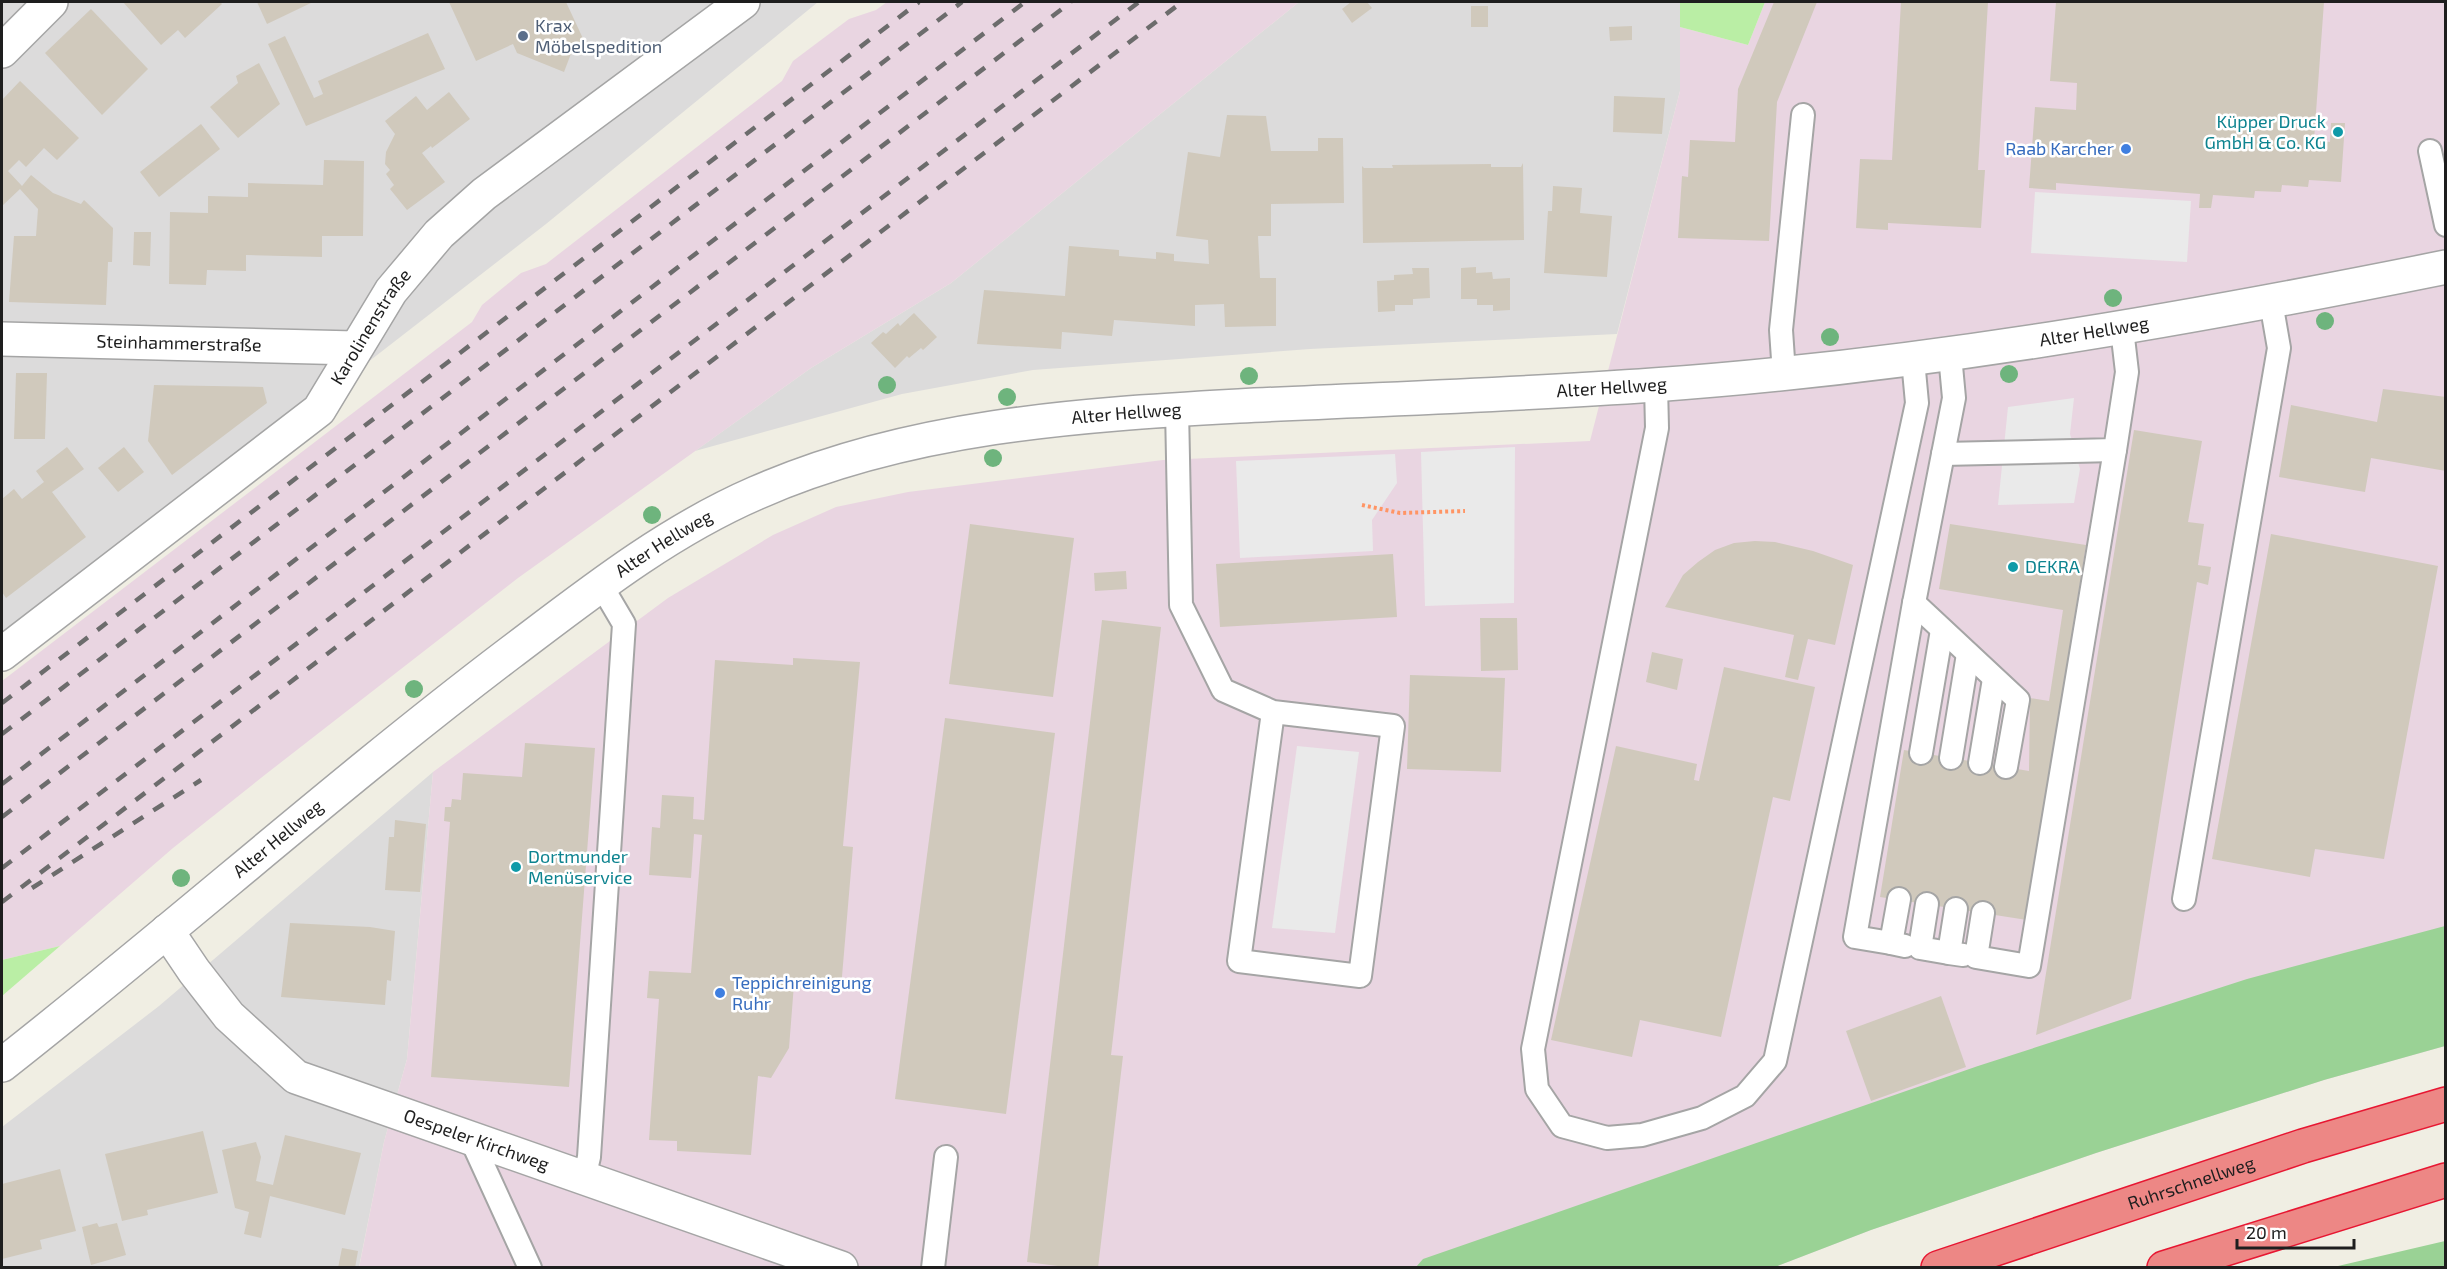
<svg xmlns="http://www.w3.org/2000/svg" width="2447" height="1269" viewBox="0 0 2447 1269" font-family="'Exo 2',sans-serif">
<rect width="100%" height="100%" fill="#f0eee3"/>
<g fill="#dcdbdb">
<polygon points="2,2 818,2 546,224 2,646"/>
<polygon points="1299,2 1680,2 1680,91 1617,334 1310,349 1033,370 902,394 695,451 811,368 951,283"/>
<polygon points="433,772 407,1059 384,1142 359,1267 2,1268 2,1127 159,1006"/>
</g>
<g fill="#e9d5e1">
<polygon points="887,2 1299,2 951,283 811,368 518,578 266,774 173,848 60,946 2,960 2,681 472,322 482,305 521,273 546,264 782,81 793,61 849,19 876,10"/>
<polygon points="1765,2 2445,2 2445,1046 2324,1080 2096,1153 1871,1230 1775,1267 359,1268 384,1142 407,1059 433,772 668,598 773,535 836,507 908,492 1163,460 1590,441 1680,91 1680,27 1748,45"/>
</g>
<g fill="#baeea5">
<polygon points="1680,2 1765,2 1748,45 1680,27"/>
<polygon points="60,946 2,996 2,960"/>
</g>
<g fill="#9ad295">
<polygon points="2445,926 2445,1046 2324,1080 2096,1153 1871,1230 1775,1267 1416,1267 1423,1259 1978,1066 2247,979"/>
<polygon points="2445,1241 2445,1267 2333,1267 2338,1266"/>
</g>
<g fill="#eaeaea">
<polygon points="2035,192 2191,201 2187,262 2031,253"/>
<polygon points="2074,398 2070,434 2080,469 2074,503 1998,505 2008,407"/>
<polygon points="1515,447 1514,603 1425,606 1421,452"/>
<polygon points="1395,454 1397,483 1372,520 1373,551 1240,558 1236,461"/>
<polygon points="1297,746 1359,752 1335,933 1272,928"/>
</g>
<g fill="#d0c9bc">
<polygon points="123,2 220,2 222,4 185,38 178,30 161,45"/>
<polygon points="257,2 313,2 267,24"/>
<polygon points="449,2 566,2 586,45 572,51 564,72 517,53 513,44 476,61"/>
<polygon points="1351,2 1367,2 1372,8 1352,23 1342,9"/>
<polygon points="1774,2 1817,2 1777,102 1769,241 1678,238 1682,176 1688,177 1690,140 1735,142 1738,89"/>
<polygon points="1901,2 1988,2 1978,170 1985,170 1981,228 1888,223 1888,230 1856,228 1860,159 1892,160"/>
<polygon points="2056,2 2324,2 2314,140 2330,142 2331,123 2345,123 2341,182 2309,180 2308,187 2282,185 2281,192 2255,191 2254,198 2213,195 2211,208 2199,208 2200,194 2056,183 2056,190 2029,188 2035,107 2076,110 2077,83 2050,81"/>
<rect x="1471" y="6" width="17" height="21"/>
<polygon points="91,9 148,69 102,115 45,53"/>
<polygon points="1632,26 1632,40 1610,41 1609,27"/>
<polygon points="428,33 445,69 306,126 268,44 285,36 314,98 323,94 318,81"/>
<polygon points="259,63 280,104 238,138 210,107 238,83 236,76"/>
<polygon points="20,81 79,138 57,160 44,148 26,167 19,160 8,171 22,186 31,175 53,193 81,204 84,200 113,228 112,262 108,262 106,305 9,302 14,236 36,236 38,209 20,189 2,206 2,100"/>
<polygon points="449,92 470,119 432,148 431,146 422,153 445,182 407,210 390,189 394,185 386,174 390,170 385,164 386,152 395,134 385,121 416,96 427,110"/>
<polygon points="1614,96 1665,98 1662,134 1613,132"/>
<polygon points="1227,115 1266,116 1271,151 1318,151 1318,138 1343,138 1344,203 1271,204 1271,236 1258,236 1260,278 1276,278 1276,326 1225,327 1224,304 1195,305 1195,326 1114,320 1112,336 1062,332 1061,349 977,344 984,290 1065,296 1069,246 1119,250 1119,256 1156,259 1156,252 1174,254 1174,261 1209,264 1208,240 1176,236 1188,152 1220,157"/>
<polygon points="201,124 220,149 159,197 140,172"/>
<polygon points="324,160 364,161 363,236 322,236 322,257 246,255 246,271 207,270 206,285 169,284 170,212 208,213 208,196 248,197 248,183 323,185"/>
<polygon points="1523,163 1524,240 1363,243 1362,166 1364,168 1393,168 1392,165 1491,164 1491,167 1521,167"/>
<polygon points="1553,186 1582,188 1580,213 1612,216 1607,277 1544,273 1548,211 1552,211"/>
<polygon points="134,232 151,232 150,266 133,265"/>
<polygon points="1476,267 1476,273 1492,272 1493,279 1510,278 1510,310 1493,311 1493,305 1477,305 1477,299 1461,299 1461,268"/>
<polygon points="1412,268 1429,268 1430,298 1413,299 1413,305 1395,305 1395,311 1378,312 1377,281 1394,280 1394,275 1413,274"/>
<polygon points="914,313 937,337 923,350 921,348 909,358 907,356 895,368 871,343 883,332 886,334 898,323 900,326"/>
<polygon points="16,373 47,373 45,439 14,439"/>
<polygon points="154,385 263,387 267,403 172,475 148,441"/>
<polygon points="2383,389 2446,397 2446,471 2371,458 2365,492 2279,477 2291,405 2377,422"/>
<polygon points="2134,430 2202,441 2188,522 2204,524 2198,565 2211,567 2208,585 2197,582 2131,999 2036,1035"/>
<polygon points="67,447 84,469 52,492 86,537 6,598 2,592 2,499 14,489 22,499 44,482 36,471"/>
<polygon points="124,447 144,472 118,492 98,468"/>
<polygon points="970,524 1074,538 1053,697 949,684"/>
<polygon points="1950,524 2086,545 2027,920 1880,897 1904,750 2029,771 2030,698 2049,701 2063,610 1939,589"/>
<polygon points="2271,534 2438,566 2384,859 2315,849 2310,877 2212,859"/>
<polygon points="1755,541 1775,542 1813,551 1853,565 1835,645 1808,639 1798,680 1785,677 1794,635 1665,607 1683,575 1698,562 1715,550 1734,543"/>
<polygon points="1393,554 1397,617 1220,627 1216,564"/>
<polygon points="1126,571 1127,589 1095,591 1094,573"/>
<polygon points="1480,618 1517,618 1518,670 1481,671"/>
<polygon points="1102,620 1161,627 1111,1055 1123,1056 1098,1268 1073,1268 1027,1262"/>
<polygon points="1652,652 1683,659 1677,690 1646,682"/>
<polygon points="793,658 860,662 843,846 853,847 841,988 794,984 789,1048 771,1078 758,1076 751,1155 677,1151 677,1141 649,1140 659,999 647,998 649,971 691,973 702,835 694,834 691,878 649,875 652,827 660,828 662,795 694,797 693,819 704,820 715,660 793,665"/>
<polygon points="1724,667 1815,687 1790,801 1773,797 1721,1037 1640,1020 1632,1057 1551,1040 1616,746 1697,764 1694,780 1699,781"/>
<polygon points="1410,675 1505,678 1501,772 1407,769"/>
<polygon points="945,718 1055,733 1006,1114 895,1099"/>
<polygon points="525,743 595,748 569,1087 431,1077 450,822 444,821 445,807 451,807 452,799 461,800 463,773 522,777"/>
<polygon points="395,820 426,824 420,892 385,890 389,837 394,837"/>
<polygon points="290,923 370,927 395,931 391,981 387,980 385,1005 281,997"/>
<polygon points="1941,996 1966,1067 1871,1101 1846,1031"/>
<polygon points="203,1131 218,1193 147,1210 148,1215 122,1221 105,1154"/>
<polygon points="285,1135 361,1153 345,1215 270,1196 261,1238 244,1234 249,1212 235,1208 222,1150 256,1142 261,1157 256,1181 273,1185"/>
<polygon points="60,1169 76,1231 40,1240 42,1249 2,1259 2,1184"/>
<polygon points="97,1223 99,1227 117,1223 126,1255 91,1265 82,1227"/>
<polygon points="342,1248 358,1251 355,1268 338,1268"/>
</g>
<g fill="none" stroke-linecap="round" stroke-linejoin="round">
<defs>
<g id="service">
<polyline points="2430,151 2446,225"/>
<polyline points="1950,355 1954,398 1943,454 2115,450 2127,372 2122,329"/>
<polyline points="1784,374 1781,330 1803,115"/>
<polyline points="1656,385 1657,428 1533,1049 1537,1089 1562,1126 1607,1138 1642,1135 1702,1118 1745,1096 1775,1061 1917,403 1913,360"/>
<polyline points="1177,409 1181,605 1223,690 1273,712 1393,726 1360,976 1239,961 1273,712"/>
<polyline points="1943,454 1914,603 2018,700 2006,767"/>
<polyline points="1921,753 1942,630"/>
<polyline points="1951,758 1968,654"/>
<polyline points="1980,763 1994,679"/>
<polyline points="1899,899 1891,943 1905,946"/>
<polyline points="2184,899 2279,348 2271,302"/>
<polyline points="1927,904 1920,948 1949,953"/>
<polyline points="1956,909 1949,953 1963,955"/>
<polyline points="1983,913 1976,957 2029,966 2115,450"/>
<polyline points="1891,943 1855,937 1914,603"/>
<polyline points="471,1139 530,1268"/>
<polyline points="584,1178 589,1157 624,624 601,585"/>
<polyline points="933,1268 946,1157"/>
</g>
<g id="minor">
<polyline points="2,51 51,2"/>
<path id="s1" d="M2,339L355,348"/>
<path id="s2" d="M2,654L319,410L391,291L439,234L484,194L743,2"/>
<path id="s3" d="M167,931L194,971L229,1016L296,1077L841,1268"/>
</g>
<g id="tertiary">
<path id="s4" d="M2,1065C173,931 336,785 510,653C588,594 666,532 756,493C908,426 1076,415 1239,406C1377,399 1516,395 1653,385C1921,366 2183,320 2446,267"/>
</g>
<g id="motorway">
<path id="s5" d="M1938,1268L2303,1146L2446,1104"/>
<polyline points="2164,1268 2446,1180"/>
</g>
</defs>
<use href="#service" stroke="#a5a5a5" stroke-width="26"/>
<use href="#minor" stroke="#a5a5a5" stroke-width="36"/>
<use href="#tertiary" stroke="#a5a5a5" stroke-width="36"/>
<use href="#motorway" stroke="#e71732" stroke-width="36"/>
<polyline stroke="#ff9565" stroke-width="4" stroke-dasharray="3 3" stroke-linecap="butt" points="1362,505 1400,513 1465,511"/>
<use href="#service" stroke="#fff" stroke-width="22"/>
<use href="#minor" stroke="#fff" stroke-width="33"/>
<use href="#tertiary" stroke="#fff" stroke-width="33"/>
<use href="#motorway" stroke="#ed8785" stroke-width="33"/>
<g stroke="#6c6c6c" stroke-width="4.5" stroke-dasharray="12 12" stroke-linecap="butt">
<polyline points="2,703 919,2"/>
<polyline points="2,734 962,2"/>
<polyline points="2,784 1025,2"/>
<polyline points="2,817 1071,2"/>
<polyline points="2,868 1139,2"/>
<polyline points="32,888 201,780"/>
<polyline points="2,902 1182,2"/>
</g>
</g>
<g fill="#6eb47d">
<circle cx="2113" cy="298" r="9"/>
<circle cx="2325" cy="321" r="9"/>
<circle cx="1830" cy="337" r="9"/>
<circle cx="2009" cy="374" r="9"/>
<circle cx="1249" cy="376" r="9"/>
<circle cx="887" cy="385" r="9"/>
<circle cx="1007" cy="397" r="9"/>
<circle cx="993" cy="458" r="9"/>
<circle cx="652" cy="515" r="9"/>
<circle cx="414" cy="689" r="9"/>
<circle cx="181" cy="878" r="9"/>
</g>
<circle fill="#5c6f8a" stroke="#fff" stroke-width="2" cx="523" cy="36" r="6"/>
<g fill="#0f9aa8" stroke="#fff" stroke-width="2">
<circle cx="2338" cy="132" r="6"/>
<circle cx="2013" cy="567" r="6"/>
<circle cx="516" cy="867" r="6"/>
</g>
<g fill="#3f7fe0" stroke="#fff" stroke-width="2">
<circle cx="2126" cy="149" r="6"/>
<circle cx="720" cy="993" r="6"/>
</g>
<g text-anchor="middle" stroke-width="5" stroke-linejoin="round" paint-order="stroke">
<g font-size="18" fill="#4e5e75" stroke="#fff" text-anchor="start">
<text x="535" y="32">Krax<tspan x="535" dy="21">Möbelspedition</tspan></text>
</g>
<g font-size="18" fill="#0d838f" stroke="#fff" text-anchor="start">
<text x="2326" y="128" text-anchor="end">Küpper Druck<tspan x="2326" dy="21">GmbH &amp; Co. KG</tspan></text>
<text x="2025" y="573">DEKRA</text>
<text x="528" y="863">Dortmunder<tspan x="528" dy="21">Menüservice</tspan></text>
</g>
<g font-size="18" fill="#366cbe" stroke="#fff" text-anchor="end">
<text x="2114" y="155">Raab Karcher</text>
<text x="732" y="989" text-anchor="start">Teppichreinigung<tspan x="732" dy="21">Ruhr</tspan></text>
</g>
<g font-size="18" fill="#1e1e1e" stroke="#fff">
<text dy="6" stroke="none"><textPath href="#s2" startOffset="498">Karolinenstraße</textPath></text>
<text dy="6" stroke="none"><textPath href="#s4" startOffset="2301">Alter Hellweg</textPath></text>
<text dy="6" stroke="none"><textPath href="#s1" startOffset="177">Steinhammerstraße</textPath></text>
<text dy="6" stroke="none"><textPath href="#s4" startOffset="1815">Alter Hellweg</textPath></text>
<text dy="6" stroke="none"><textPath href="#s4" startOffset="1329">Alter Hellweg</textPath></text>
<text dy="6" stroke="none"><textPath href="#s4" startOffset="843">Alter Hellweg</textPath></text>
<text dy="6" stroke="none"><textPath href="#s4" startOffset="357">Alter Hellweg</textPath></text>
<text dy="6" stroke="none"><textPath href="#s3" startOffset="387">Oespeler Kirchweg</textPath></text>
<text dy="6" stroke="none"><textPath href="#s5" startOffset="267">Ruhrschnellweg</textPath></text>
</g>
</g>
<rect width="2447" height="1269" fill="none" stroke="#1e1e1e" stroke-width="6"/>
<path d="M2237 1239v9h117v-9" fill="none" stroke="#1e1e1e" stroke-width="3"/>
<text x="2246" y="1239" font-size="18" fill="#1e1e1e" stroke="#ffffff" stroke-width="4.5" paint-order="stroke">20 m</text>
</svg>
